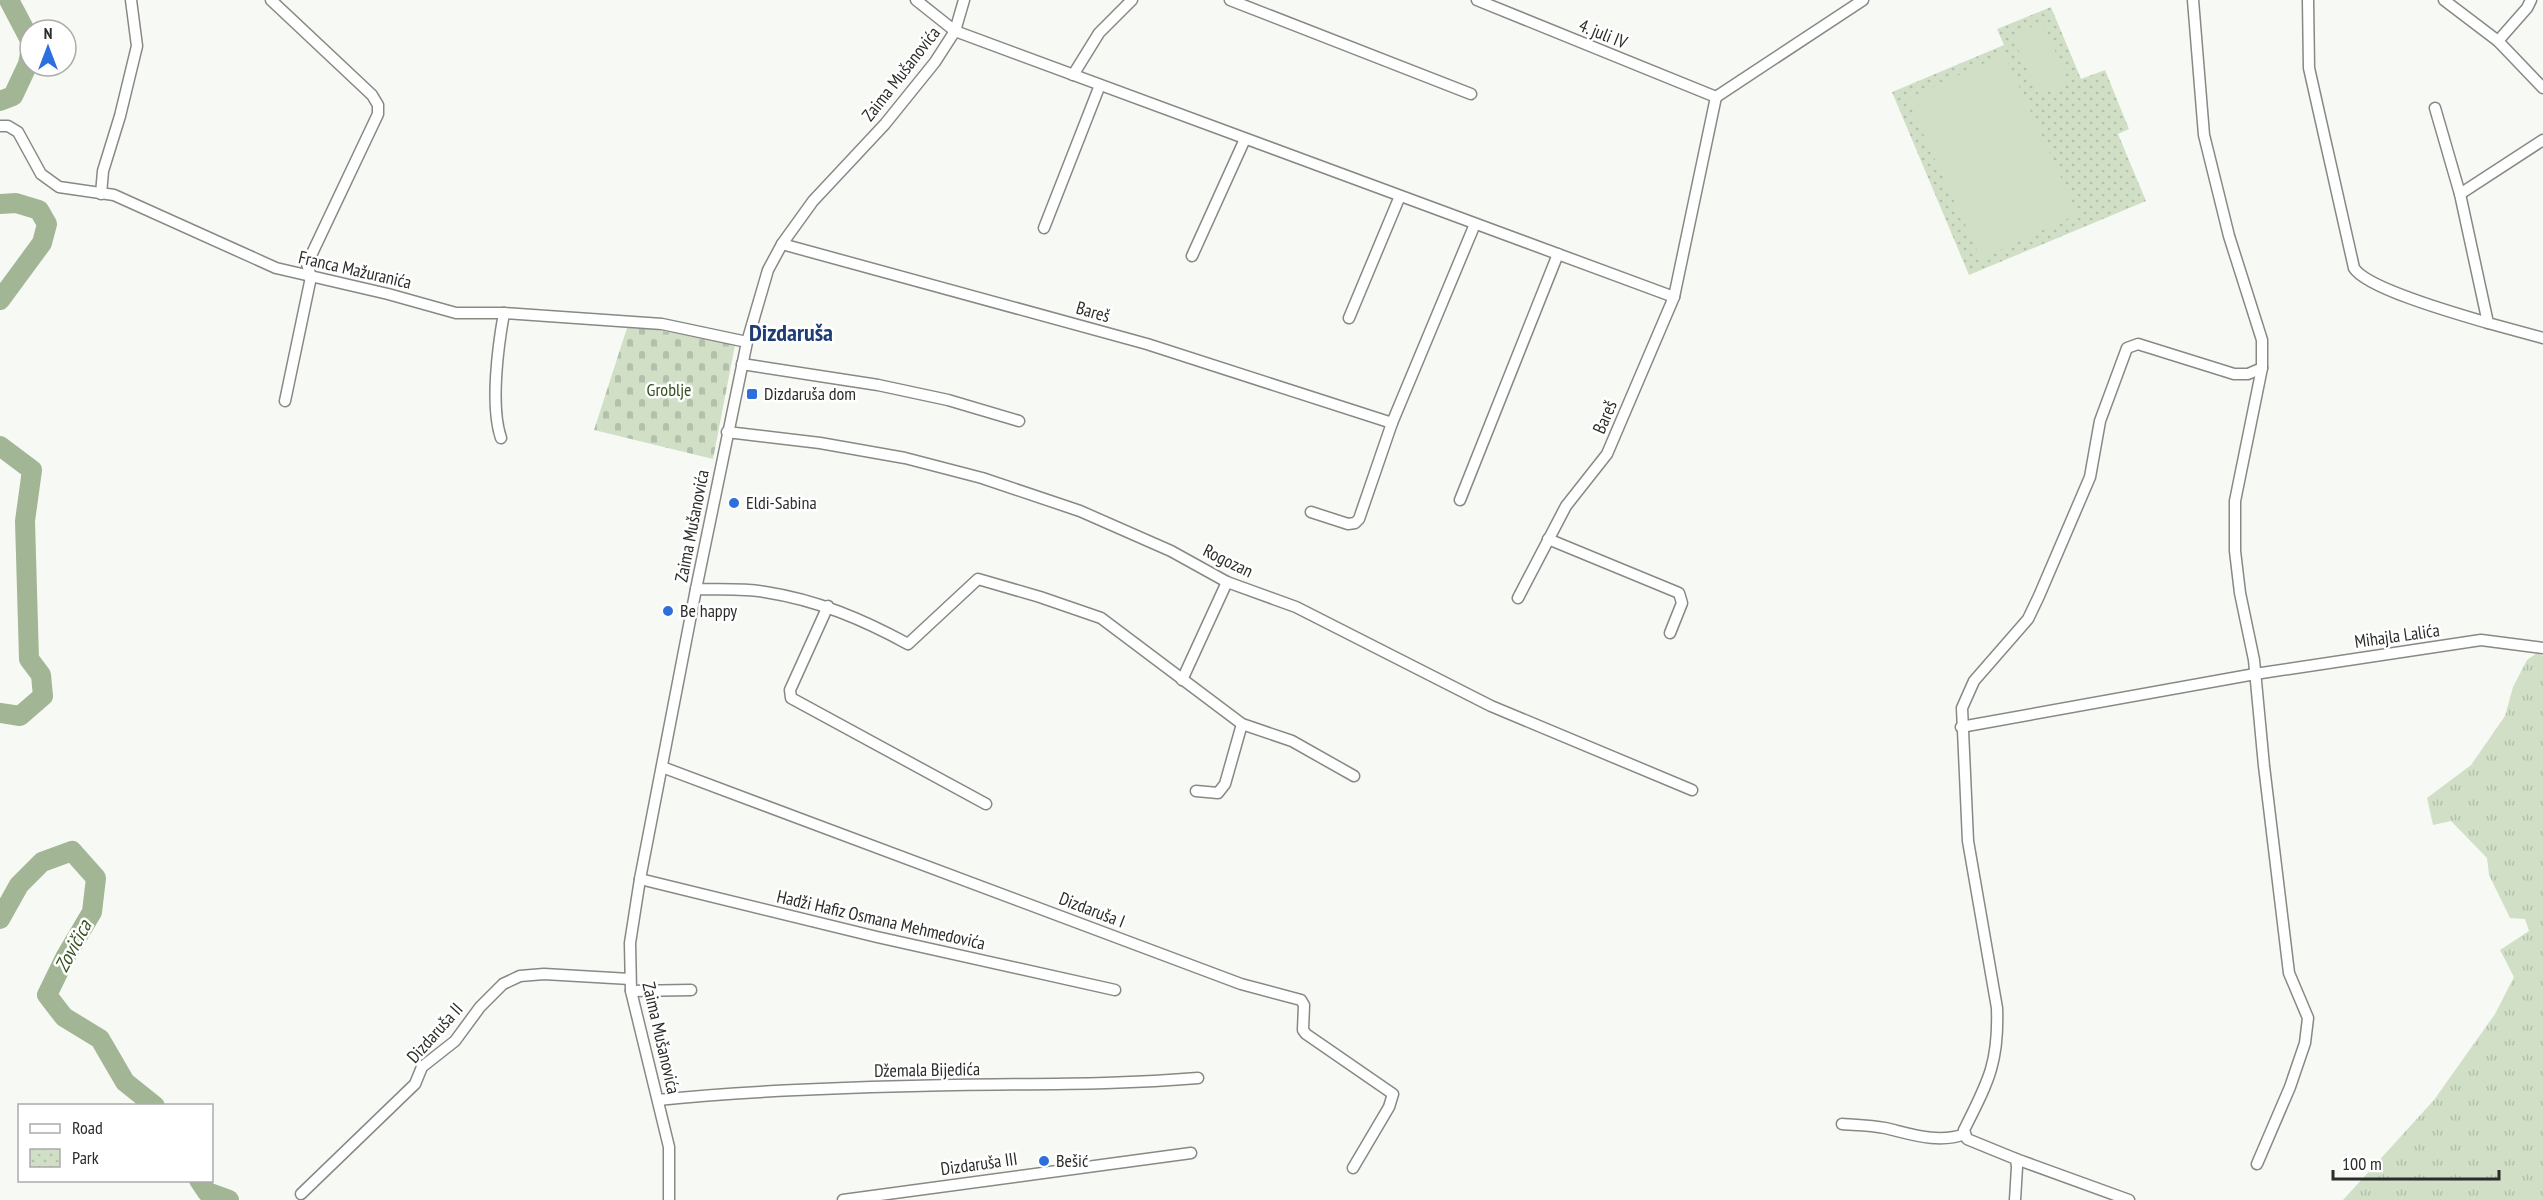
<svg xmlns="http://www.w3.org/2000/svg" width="2543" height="1200" viewBox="0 0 2543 1200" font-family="'PT Sans Narrow',sans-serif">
<defs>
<pattern id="grass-tufts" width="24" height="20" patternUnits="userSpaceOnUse" patternTransform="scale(1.5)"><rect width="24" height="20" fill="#d0dfc6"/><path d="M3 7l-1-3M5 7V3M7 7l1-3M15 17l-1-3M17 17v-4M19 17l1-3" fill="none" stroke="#b3c0aa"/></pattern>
<pattern id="cemetery-stones" width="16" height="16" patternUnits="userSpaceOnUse" patternTransform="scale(1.5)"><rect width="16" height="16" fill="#d0dfc6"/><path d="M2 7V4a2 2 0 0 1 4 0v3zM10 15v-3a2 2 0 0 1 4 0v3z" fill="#b3c0aa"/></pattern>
<pattern id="park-dots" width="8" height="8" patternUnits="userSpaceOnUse" patternTransform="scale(1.5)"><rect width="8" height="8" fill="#d0dfc6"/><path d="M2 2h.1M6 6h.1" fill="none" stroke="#b3c0aa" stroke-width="1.8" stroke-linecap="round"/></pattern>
</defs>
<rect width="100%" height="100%" fill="#f7faf4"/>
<polygon fill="url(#grass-tufts)" points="2537,653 2543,656 2543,1200 2343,1200 2434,1100 2495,1014 2514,977 2500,950 2529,931 2525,919 2510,918 2489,875 2487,858 2451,821 2433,825 2427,798 2471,765 2505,716 2513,687 2527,660"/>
<polygon fill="url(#cemetery-stones)" points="627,328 652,329 735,345 713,459 594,430"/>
<polygon fill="url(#park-dots)" points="2051,7 2081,79 2105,70 2129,129 2118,134 2146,201 1969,275 1892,92 2004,45 1997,29"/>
<g fill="#d0dfc6">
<polygon points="2042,22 2069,82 2039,96 2012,36"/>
<polygon points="2004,54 2078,214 1981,259 1907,99"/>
</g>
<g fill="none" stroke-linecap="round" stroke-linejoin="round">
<g stroke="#a2b594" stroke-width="20">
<polyline points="9,0 30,40"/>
<polyline points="0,101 13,96 28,64 30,54"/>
<polyline points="0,204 16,203 39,210 47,224 42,243 0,300"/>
<polyline points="0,446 32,470 25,521 29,659 41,675 43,696 20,716 0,713"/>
<polyline points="0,919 19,885 42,862 72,851 96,878 92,912 66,956 47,995 64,1017 100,1039 125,1082 155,1106"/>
<polyline points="199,1180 207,1192 229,1200"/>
</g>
<defs>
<g id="minor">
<polyline points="271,0 372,95 378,105 378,114 307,264 311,277 285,401"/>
<polyline points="916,0 955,31 1674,297"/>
<polyline points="1230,0 1471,94"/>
<polyline points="1477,0 1716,97"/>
<polyline points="2193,0 2204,135 2229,236 2262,340 2262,368 2235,501 2235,551 2240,593 2254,660 2264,766 2289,973 2308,1018 2305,1043 2290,1087 2257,1164"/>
<path d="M2308,0L2309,68L2354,268C2367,289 2461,315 2488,323"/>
<polyline points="2444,0 2498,41 2543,88"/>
<polyline points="2498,41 2527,8 2531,0"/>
<polyline points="1073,75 1099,33 1132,0"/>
<polyline points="1716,97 1863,0"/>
<polyline points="2435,108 2460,194 2488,323 2543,338"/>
<polyline points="0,126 8,126 18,132 41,174 59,187 114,195 276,268 388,294 456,313 504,313 662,324 747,342"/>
<polyline points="101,194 103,171 120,116 137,46 131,0"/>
<polyline points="2460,194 2543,140"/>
<polyline points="1044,228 1100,85"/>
<polyline points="782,244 1147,344 1392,423 1475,224"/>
<polyline points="1192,256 1245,139"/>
<polyline points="1349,318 1400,196"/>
<polyline points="742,364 878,385 948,400 1019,421"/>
<polyline points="727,432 820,443 905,458 982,478 1080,511 1171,551 1227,582 1296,607 1491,706 1692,790"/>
<path d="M501,438C490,406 498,346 504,313"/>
<polyline points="1460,500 1558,254"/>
<polyline points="1311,512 1348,524 1355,523 1359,519 1392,423"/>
<polyline points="1548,539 1679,593 1682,603 1670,633"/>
<path d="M696,589C719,590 743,588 765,592C817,600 862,619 908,644L978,579L1040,597L1101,618L1242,724L1292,741L1354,776"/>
<polyline points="1518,598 1566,506 1607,454 1674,297 1716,97"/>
<polyline points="828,606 790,690 791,698 986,804"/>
<polyline points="1182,680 1227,582"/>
<polyline points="1961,727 2255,674 2481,640 2543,648"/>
<polyline points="662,767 1241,984 1301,1000 1304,1005 1303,1030 1306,1034 1393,1094 1389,1107 1353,1168"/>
<polyline points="1196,791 1218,793 1225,784 1242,724"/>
<polyline points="640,879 877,937 1115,990"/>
<polyline points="631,991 691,990"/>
<path d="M658,1100C742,1091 827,1088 912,1086C1007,1083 1103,1086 1198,1078"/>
<path d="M1842,1124C1856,1125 1871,1125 1885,1128C1911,1134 1938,1144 1965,1134"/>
<polyline points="2016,1159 2129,1200"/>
<polyline points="301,1194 415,1084 422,1067 455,1041 480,1007 503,984 520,976 544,974 630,979"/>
<polyline points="669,1200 669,1147 631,991 630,943 640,879 696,589 747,342 768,270 782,244 813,201 885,124 935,62 955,31 964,0"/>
<polyline points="843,1200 1191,1153"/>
<path d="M2015,1200L2017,1167L2016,1159L1967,1139L1964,1130C1988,1082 1999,1063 1997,1008L1968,841L1962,708L1974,681L2028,619L2039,596L2090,477L2100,421L2127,348L2138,344L2234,374H2248L2262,368"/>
</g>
</defs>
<use href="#minor" stroke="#878985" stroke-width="13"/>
<use href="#minor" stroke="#fff" stroke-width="10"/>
</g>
<g fill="#2d6fdc" stroke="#fff" stroke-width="2">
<rect x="746" y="388" width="12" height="12" rx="3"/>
<circle cx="734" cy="503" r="6"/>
<circle cx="668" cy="611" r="6"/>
<circle cx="1044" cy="1161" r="6"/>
</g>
<g text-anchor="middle" stroke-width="5" stroke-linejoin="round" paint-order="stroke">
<g font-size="18" fill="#2c2d2b" stroke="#fff">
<text transform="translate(1603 34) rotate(22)" y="6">4. juli IV</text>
<text transform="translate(901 74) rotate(-52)" y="6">Zaima Mušanovića</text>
<text transform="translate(355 270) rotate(13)" y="6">Franca Mažuranića</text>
<text transform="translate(1093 312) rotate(16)" y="6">Bareš</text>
<text transform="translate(1605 417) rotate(-67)" y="6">Bareš</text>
<text transform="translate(692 526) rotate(-79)" y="6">Zaima Mušanovića</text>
<text transform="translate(1228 561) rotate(26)" y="6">Rogozan</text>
<text transform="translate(2397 636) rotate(-8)" y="6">Mihajla Lalića</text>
<text transform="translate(1092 910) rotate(21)" y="6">Dizdaruša I</text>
<text transform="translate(881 920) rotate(13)" y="6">Hadži Hafiz Osmana Mehmedovića</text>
<text transform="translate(435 1033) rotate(-48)" y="6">Dizdaruša II</text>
<text transform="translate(661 1038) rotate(77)" y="6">Zaima Mušanovića</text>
<text transform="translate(927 1070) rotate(-1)" y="6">Džemala Bijedića</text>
<text transform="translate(979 1164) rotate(-8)" y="6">Dizdaruša III</text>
</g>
<g font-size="18" fill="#344e1e" stroke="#fff">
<text x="669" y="396">Groblje</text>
</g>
<g font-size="18" fill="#2c2d2b" stroke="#fff" text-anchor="start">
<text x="764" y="400">Dizdaruša dom</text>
<text x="746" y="509">Eldi-Sabina</text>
<text x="680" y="617">Be happy</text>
<text x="1056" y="1167">Bešić</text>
</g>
<g font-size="20" font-style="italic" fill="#385322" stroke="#fff">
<text transform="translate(73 946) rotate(-62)" y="7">Zovičica</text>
</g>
<g font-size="24" font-weight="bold" fill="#1d3d73" stroke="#fff">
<text x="791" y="341">Dizdaruša</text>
</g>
</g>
<rect x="18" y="1104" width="195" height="78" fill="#ffffff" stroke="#ababaa" stroke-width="1.5"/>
<rect x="30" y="1124" width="30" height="9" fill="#ffffff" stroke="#ababaa" stroke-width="1.5"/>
<text x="72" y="1134" font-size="18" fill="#2c2d2b">Road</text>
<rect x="30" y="1149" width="30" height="18" fill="url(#park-dots)" stroke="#ababaa" stroke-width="1.5"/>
<text x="72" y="1164" font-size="18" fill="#2c2d2b">Park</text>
<g transform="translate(48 48)"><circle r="28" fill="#ffffff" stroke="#ababaa" stroke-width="1.5"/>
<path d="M0-4.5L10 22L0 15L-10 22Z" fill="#2d6fdc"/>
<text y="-9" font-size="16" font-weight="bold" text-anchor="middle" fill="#2c2d2b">N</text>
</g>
<path d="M2333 1170v9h166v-9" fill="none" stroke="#2c2d2b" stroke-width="3"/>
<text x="2342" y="1170" font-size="18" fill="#2c2d2b" stroke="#ffffff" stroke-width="4.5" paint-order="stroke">100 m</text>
</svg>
